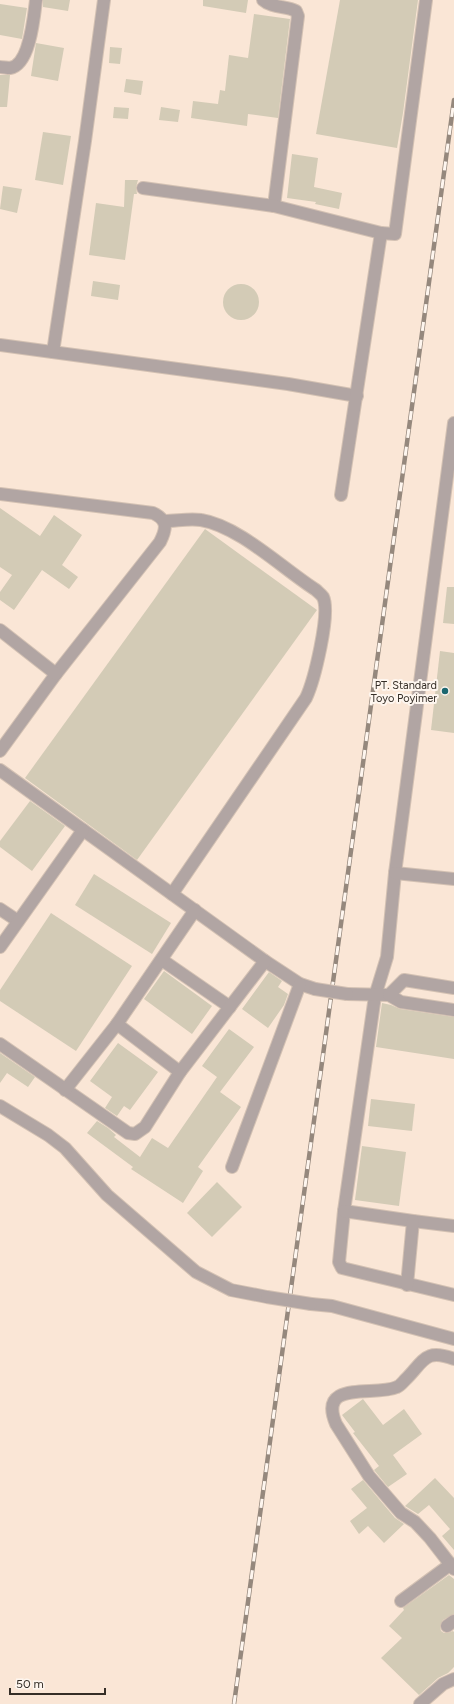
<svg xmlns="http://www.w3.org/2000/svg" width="454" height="1704" viewBox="0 0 454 1704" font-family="Figtree,sans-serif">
<rect width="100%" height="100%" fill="#fae6d6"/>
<g fill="#d3cbb6">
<polygon points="43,0 70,0 68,11 43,7"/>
<polygon points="203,0 248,0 246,13 203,6"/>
<polygon points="340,0 418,0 403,113 397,148 316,134"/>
<polygon points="0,4 27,8 22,39 0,35"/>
<polygon points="254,14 290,19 278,118 248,114 247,126 191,118 193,101 218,104 220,90 225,91 229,55 248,58"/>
<polygon points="36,43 64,48 58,81 31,76"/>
<polygon points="110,47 122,48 120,64 109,63"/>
<polygon points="0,75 10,75 7,107 0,107"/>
<polygon points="126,79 143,81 141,95 124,92"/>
<polygon points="114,107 129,108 128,119 113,118"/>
<polygon points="161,107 180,110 178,122 159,120"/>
<polygon points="43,132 71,136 63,185 35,180"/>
<polygon points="292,154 318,158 314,187 342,193 339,209 315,204 316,202 287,198"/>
<polygon points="125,180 138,180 136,187 137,194 134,194 125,260 89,255 96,203 124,207"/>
<polygon points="3,186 22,189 17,213 0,209"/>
<polygon points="93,281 120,285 118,300 91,296"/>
<circle cx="241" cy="302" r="18"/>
<polygon points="0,508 40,536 54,515 82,535 62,565 78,577 69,589 42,570 14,610 0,600 0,592 12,575 0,567"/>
<polygon points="205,529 317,610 137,860 25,778"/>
<polygon points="447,587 454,587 454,624 443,623"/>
<polygon points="440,651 454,653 454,733 431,730"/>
<polygon points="30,801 65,826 32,871 0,847 0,841"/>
<polygon points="94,874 171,923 152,954 75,905"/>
<polygon points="51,913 132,966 76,1051 0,1001 0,990"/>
<polygon points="164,971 212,1006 192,1034 144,999"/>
<polygon points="269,972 282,981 278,987 288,994 284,1005 268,1028 242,1009"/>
<polygon points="382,1003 391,1005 400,1009 454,1017 454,1059 376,1047"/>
<polygon points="229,1029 254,1047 220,1092 241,1107 198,1167 203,1171 183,1203 131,1169 133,1167 87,1133 97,1121 108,1128 116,1135 114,1137 140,1157 152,1138 168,1148 217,1077 202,1066"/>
<polygon points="118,1043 158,1072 130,1110 124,1106 117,1116 105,1108 112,1097 90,1081"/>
<polygon points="0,1053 35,1077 28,1087 7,1073 0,1083"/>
<polygon points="371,1099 415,1104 412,1131 368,1126"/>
<polygon points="362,1146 406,1152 399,1206 355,1200"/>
<polygon points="217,1182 242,1207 212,1237 187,1213"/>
<polygon points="363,1399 383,1425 404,1409 422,1434 393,1455 407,1474 388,1487 374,1470 379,1466 353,1433 355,1432 342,1415"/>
<polygon points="435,1478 454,1498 454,1550 442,1536 450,1529 429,1505 418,1514 405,1506"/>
<polygon points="363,1480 395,1518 404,1524 384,1543 368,1526 359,1534 350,1521 367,1508 351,1489"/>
<polygon points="449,1575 454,1579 454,1614 443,1620 440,1626 441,1631 444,1633 448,1633 453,1631 454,1632 454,1667 448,1673 438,1678 419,1695 381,1658 402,1638 389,1626 404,1610 403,1608"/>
</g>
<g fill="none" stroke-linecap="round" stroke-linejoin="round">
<defs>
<g id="minor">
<path d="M263,0C272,8 286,6 296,11L298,16L274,206"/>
<path d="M0,67C3,67 7,68 10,68C30,65 34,16 36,0"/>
<polyline points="143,188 274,206 381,233"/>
<polyline points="0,345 288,384 357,396"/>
<polyline points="53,352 85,141 104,0"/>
<polyline points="454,423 395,873 387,957 375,996 344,1211 339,1262 342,1268 454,1295"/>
<path d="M0,494L153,513C168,520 167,528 160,542L56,674L0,751"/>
<polyline points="341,495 381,233 395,234 426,0"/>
<path d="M164,521C176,521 190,518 201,520C239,526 283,569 316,590C318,592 321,594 323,597C331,613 314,681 306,698L172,894"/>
<polyline points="0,630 56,674"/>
<polyline points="0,770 265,961 300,984 315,989"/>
<polyline points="395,873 454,879"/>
<polyline points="0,909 18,921"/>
<polyline points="0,947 83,830"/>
<polyline points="162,960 230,1007"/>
<polyline points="347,994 389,995 401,1002 454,1010"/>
<polyline points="389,995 404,980 454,988"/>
<polyline points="117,1024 180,1072"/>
<polyline points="0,1044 128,1133 135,1134 145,1127 180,1072 265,961"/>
<polyline points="65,1090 117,1024 195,910"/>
<polyline points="0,1106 48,1135 65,1148 107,1195 196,1272 231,1290 267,1297"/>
<polyline points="232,1167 300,984"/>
<polyline points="344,1211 413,1221 454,1226"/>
<polyline points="407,1285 413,1221"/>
<polyline points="311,1304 332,1306 454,1339"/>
<path d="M454,1359C425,1348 424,1361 406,1379C403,1382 400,1386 397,1387C375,1397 317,1379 336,1424L369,1476L401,1513L415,1522L430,1538L454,1569"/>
<polyline points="401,1601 451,1564"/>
<polyline points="447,1626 454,1621"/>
<polyline points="420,1704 443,1684 454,1679"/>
</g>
</defs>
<use href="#minor" stroke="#d3c1b3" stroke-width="14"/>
<use href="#minor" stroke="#b1a5a3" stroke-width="12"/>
<defs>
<polyline id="rail" points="234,1704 454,100"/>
</defs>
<use href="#rail" stroke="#95887d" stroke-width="4.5"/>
<use href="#rail" stroke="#fef6ef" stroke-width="3" stroke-dasharray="9" stroke-linecap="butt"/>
<defs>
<g id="minor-bridge">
<polyline points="315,989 347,994"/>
<polyline points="267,1297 311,1304"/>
</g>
</defs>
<use href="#minor-bridge" stroke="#d3c1b3" stroke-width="14" stroke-linecap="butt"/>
<use href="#minor-bridge" stroke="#b1a5a3" stroke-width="12"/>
</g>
<circle fill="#1b6770" stroke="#fef6ef" stroke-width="1.5" cx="445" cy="691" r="4"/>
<g text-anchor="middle" stroke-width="4" stroke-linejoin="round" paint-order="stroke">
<g font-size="11" fill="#352e27" stroke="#fef6ef" text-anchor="end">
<text x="437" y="689">PT. Standard<tspan x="437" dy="13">Toyo Poyimer</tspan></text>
</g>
</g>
<path d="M10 1688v6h95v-6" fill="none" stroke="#352e27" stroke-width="2"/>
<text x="16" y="1688" font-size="12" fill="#352e27" stroke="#fef6ef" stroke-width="3" paint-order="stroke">50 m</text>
</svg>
